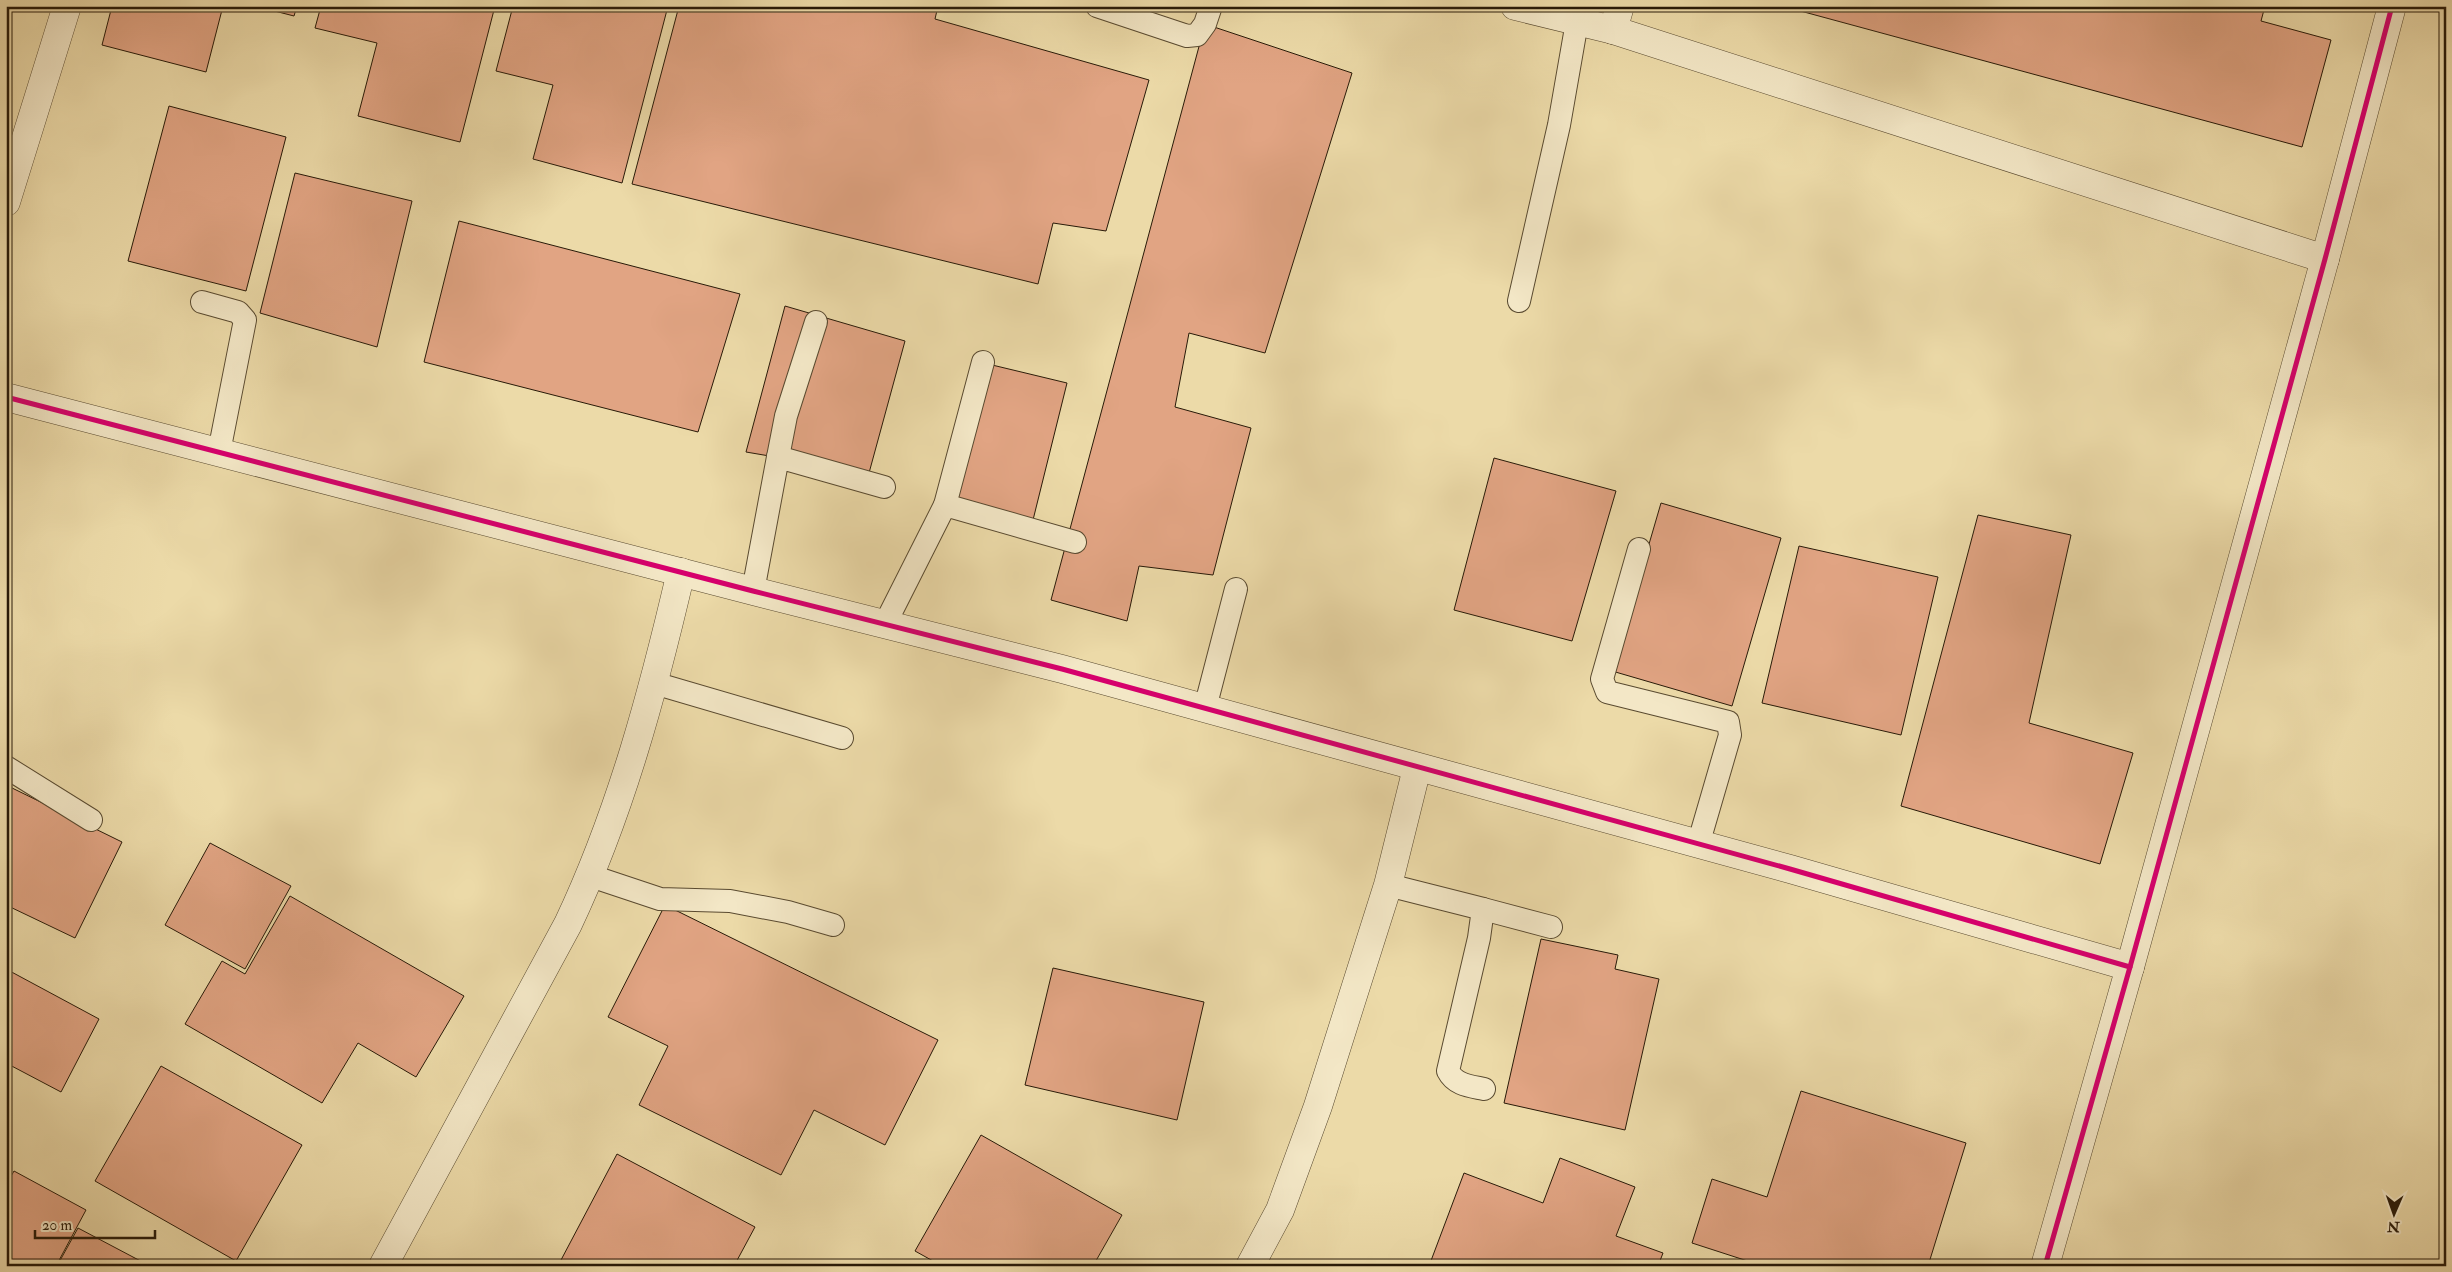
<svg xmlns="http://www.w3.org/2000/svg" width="2452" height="1272" viewBox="0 0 2452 1272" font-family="'IM FELL Double Pica',serif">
<rect width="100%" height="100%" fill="#ecdaa8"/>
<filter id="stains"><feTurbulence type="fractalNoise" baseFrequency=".004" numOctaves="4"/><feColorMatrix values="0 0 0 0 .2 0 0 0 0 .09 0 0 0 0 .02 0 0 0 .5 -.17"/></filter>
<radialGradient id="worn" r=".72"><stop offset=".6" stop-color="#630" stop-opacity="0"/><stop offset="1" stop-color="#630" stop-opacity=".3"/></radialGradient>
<g fill="#e1a483" stroke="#281a08">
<polygon points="112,6 223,6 206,72 102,45"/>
<polygon points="255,6 297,6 294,16"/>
<polygon points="321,6 495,6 460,142 358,116 377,43 315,28"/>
<polygon points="513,6 668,6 622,183 533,159 553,85 496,71"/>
<polygon points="679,6 938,6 935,19 1149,80 1106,231 1053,223 1038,284 632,184"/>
<polygon points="1782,6 2265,6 2261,21 2331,40 2302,147"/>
<polygon points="1205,24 1352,73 1265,353 1189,333 1175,407 1251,428 1213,575 1139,566 1127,621 1051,600"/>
<polygon points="169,106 286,137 246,291 128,261"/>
<polygon points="295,173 412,201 377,347 260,313"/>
<polygon points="459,221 740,294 698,432 424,362"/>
<polygon points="785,306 905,341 869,473 746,452"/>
<polygon points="988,364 1067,383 1033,520 954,500"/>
<polygon points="1494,458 1616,491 1572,641 1454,610"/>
<polygon points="1661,503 1781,538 1732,706 1612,671"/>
<polygon points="1978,515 2071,535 2029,723 2133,753 2100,864 1901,806"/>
<polygon points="1799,546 1938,577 1901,735 1762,703"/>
<polygon points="6,785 122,842 75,938 6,905"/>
<polygon points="210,843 291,886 245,969 165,925"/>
<polygon points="290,896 464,996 416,1077 358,1043 322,1103 185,1024 222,961 245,974"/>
<polygon points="665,905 938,1040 885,1145 814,1110 781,1175 639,1105 668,1046 608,1017"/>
<polygon points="1541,939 1618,955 1615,969 1659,979 1625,1130 1504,1103"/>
<polygon points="1053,968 1204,1002 1177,1120 1025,1085"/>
<polygon points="6,969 99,1019 61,1092 6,1063"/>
<polygon points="161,1066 302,1145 236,1261 95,1181"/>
<polygon points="1801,1091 1966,1143 1928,1266 1763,1266 1692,1243 1712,1179 1767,1197"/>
<polygon points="981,1135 1122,1215 1093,1266 942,1266 915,1251"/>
<polygon points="617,1154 755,1227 734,1266 571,1266 561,1260"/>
<polygon points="1560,1158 1635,1187 1616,1236 1663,1253 1658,1266 1429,1266 1464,1173 1543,1203"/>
<polygon points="14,1171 86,1210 56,1266 6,1264 6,1185"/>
<polygon points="78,1228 150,1266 57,1266"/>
</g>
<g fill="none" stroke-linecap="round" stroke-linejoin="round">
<defs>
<g id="lane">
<polyline points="1097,6 1187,36 1197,35 1205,24 1211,6"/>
<polyline points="1519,301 1559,125 1577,22"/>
<polyline points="202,302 238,312 245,320 219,452"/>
<polyline points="778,457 786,416 816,322"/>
<polyline points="945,505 983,362"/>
<polyline points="1639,549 1602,679 1607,692 1728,722 1730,735 1698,845"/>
<polyline points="753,591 778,457 884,487"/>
<polyline points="885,624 945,505 1075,542"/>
<polyline points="654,683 842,738"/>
<polyline points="1205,708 1236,589"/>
<polyline points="6,767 91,820"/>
<polyline points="591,876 660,899 730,901 788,912 833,925"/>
<path d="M1388,885L1483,909L1479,938L1448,1071C1455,1085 1470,1086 1484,1089"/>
<polyline points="1483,909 1551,927"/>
</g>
<g id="street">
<polyline points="1515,6 1613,30 2325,259"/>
<polyline points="1613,30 1620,6"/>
<polyline points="6,202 67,6"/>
<polyline points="6,397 753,591 1062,669 1790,869 2130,967"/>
<path d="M383,1266L568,924C621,812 653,692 681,572"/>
<polyline points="1250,1266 1280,1210 1318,1106 1388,885 1417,768"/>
<polyline points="2045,1266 2130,967 2325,259 2392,6"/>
</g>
</defs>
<use href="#lane" stroke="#594a30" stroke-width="24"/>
<use href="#street" stroke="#594a30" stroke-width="29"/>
<use href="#lane" stroke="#f3e7c6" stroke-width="22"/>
<use href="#street" stroke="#f3e7c6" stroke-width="28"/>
<defs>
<g id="cycleway">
<polyline points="6,397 753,591 1062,669 1790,869 2130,967"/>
<polyline points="2045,1266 2130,967 2325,259 2392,6"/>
</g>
</defs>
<use href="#cycleway" stroke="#f3e7c6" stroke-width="8"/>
<use href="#cycleway" stroke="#d6006c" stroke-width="5"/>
</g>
<rect width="2452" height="1272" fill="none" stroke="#ecdaa8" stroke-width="25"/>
<rect x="8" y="8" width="2437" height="1257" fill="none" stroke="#281a08" stroke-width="2.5"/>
<rect x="12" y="12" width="2427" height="1247" fill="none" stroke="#281a08"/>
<g transform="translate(2394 1214) rotate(182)" stroke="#f3e7c6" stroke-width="4" paint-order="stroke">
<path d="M0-4L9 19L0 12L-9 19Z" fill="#281a08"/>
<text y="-8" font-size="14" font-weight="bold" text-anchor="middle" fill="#281a08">N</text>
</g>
<path d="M35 1230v8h120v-8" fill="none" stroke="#281a08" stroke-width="2.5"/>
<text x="42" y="1230" font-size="15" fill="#281a08" stroke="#f3e7c6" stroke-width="4" paint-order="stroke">20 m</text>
<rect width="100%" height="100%" filter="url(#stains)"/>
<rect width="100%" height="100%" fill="url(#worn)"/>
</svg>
